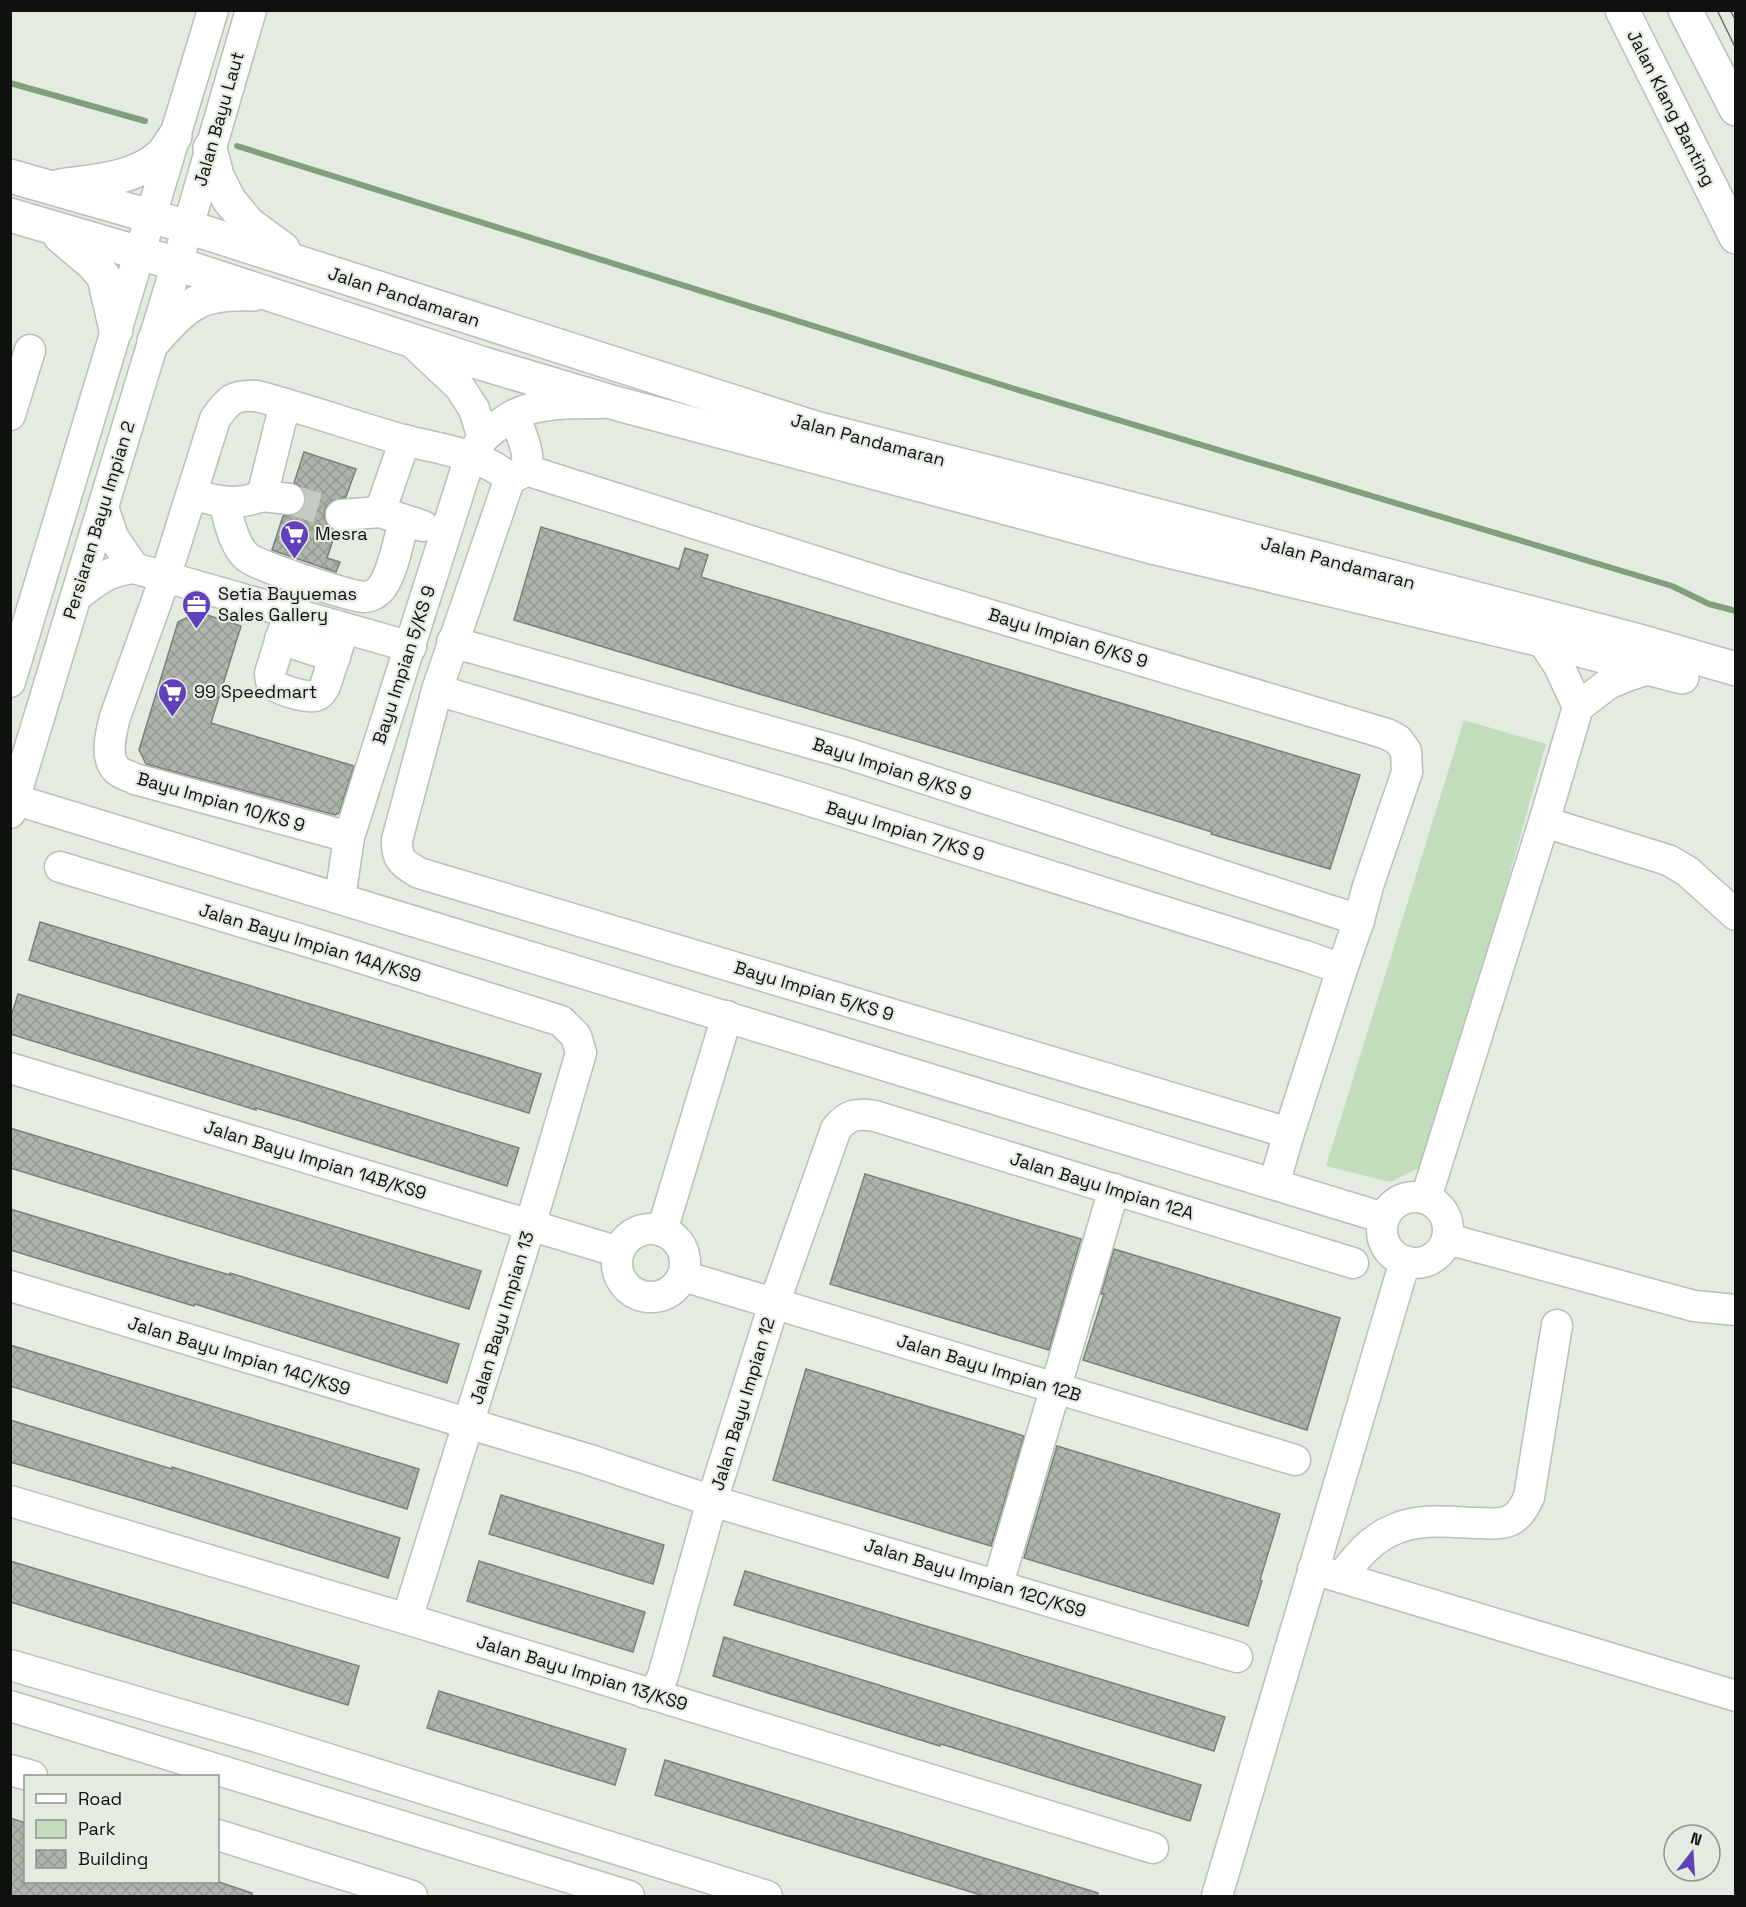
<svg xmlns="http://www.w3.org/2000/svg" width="1746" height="1907" viewBox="0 0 1746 1907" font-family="'Space Grotesk',sans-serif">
<defs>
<pattern id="building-cross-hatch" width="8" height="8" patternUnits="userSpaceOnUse" patternTransform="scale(1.5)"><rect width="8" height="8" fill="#adb5ab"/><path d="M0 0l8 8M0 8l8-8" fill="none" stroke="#949b92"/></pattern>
</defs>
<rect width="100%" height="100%" fill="#e4ece2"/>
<polygon fill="#c1ddbc" points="1464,720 1546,744 1429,1163 1390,1182 1326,1166"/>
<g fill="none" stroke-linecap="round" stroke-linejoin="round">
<g stroke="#809f7a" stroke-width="6">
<polyline points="10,83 145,121"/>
<polyline points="237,146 1015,389 1672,586 1709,604 1736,611"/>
</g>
</g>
<g fill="url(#building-cross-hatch)" stroke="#7a8279" stroke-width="1.5">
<polygon points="304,452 356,469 346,497 332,501 325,508 324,517 327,524 336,531 327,558 340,562 336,572 272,550 283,516 296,514 303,509 306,501 304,492 300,486 294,483"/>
<polygon points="541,527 679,569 685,548 708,555 701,577 1360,775 1330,869 1211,834 1212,832 1038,778 514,620"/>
<polygon points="198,612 241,626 211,723 354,766 339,813 335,815 146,764 139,750 178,622"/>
<polygon points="40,922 541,1074 529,1113 29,960"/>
<polygon points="18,994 291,1077 519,1148 507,1186 300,1121 256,1108 256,1110 10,1034 10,1020"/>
<polygon points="10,1128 481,1271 469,1309 10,1168"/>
<polygon points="865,1174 1081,1239 1049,1350 830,1284"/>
<polygon points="10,1209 185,1262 230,1275 230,1273 459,1344 447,1383 195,1304 194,1306 10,1250"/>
<polygon points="1114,1249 1340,1318 1307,1430 1083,1360 1104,1294 1101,1294"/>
<polygon points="10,1345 419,1469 407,1509 10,1386"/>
<polygon points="806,1369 1024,1436 991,1546 773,1480"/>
<polygon points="10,1420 172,1469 172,1467 400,1538 388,1578 136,1499 10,1462"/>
<polygon points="1057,1446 1280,1514 1260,1580 1262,1581 1248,1626 1024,1558"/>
<polygon points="501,1495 664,1545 653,1584 489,1534"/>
<polygon points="10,1561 359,1666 348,1705 10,1602"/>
<polygon points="479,1561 645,1612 633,1652 467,1601"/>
<polygon points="745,1571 1225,1717 1214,1751 734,1605"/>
<polygon points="724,1637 1201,1785 1190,1821 941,1744 940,1746 713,1676"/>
<polygon points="439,1691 626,1749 615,1785 427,1728"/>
<polygon points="665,1760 1098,1893 1097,1896 984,1896 655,1795"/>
<polygon points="10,1818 26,1823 26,1881 216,1881 252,1893 252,1896 10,1896"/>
</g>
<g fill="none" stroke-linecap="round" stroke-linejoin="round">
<polyline stroke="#c4cbc2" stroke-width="30" stroke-dasharray="30 15" stroke-linecap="butt" points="289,499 341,515"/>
<defs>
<g id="minor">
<path d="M409,339L459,386L474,409L483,438C492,430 503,421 514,415C539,402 575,403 603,403"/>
<polyline points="10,415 30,350"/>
<polyline points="262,496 289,499"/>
<path d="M206,498C226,503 242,504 262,496L285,404"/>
<path d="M224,502C229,520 233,544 247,557C257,566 349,596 364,597C368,597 374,595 377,592C392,581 399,538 404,520"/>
<polyline points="380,512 405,440"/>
<polyline points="341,515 380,512 423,526"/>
<polyline points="134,568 411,647"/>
<path d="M76,597C94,582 109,570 134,568L113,537L103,507"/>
<path d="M289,613L270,673C270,677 270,680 272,683C277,690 307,698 315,696C320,695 322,691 325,686L344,628"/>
<polyline points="280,639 335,657"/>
<polyline points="1542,640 1559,666 1578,707"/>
<polyline points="452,642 846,753 1359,920 1368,886 1407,772 1406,751 1398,740 1387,734 893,586 526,470"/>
<polyline points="10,682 213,10"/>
<path d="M437,690L795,796L1305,956L1342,969L1289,1133L419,873C403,864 396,859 397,840L437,690L510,478C542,471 521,436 514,415"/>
<polyline points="10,798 1384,1218"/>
<polyline points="10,813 188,227 251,10"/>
<polyline points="1544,822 1668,860 1687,871 1736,915"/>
<path d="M349,837L135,779C130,776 121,774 117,770C104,757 111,733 115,717L165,578L215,419C228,400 234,394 257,396C306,409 354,426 403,440C440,449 479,453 510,478"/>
<polyline points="60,867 339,951 561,1021 576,1036 581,1053 530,1226 407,1619"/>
<polyline points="340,898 349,837 470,457 483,438"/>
<polyline points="1342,969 1359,920"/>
<polyline points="10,1068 619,1252"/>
<polyline points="1274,1184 1289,1133"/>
<circle cx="1415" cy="1230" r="33"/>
<polyline points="1426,1198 1544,822 1578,707 1608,684 1627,676 1651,668"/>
<circle cx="651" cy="1263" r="34"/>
<polyline points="662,1231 727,1016"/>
<polyline points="1448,1239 1694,1306 1736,1310"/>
<polyline points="683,1276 1295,1460"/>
<polyline points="10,1286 587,1459 712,1501 1237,1657"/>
<polyline points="10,1501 407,1619 1153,1848"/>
<polyline points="1313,1569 1736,1696"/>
<path d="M1341,1577C1357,1557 1370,1539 1395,1529C1420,1518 1450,1522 1477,1523C1487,1523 1499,1525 1509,1521C1519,1517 1525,1506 1529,1497L1557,1325"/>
<polyline points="998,1584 1114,1189"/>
<polyline points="10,1665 264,1739 767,1896"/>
<path d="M645,1693L656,1690L663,1676L712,1501L774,1304L836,1129C848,1114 857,1113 875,1116L1353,1263"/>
<polyline points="10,1706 629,1896"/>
<polyline points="10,1770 32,1776"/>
<polyline points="218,1835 412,1896"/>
<polyline points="1217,1896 1405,1261"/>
</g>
<g id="major">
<polyline points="210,148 217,176 229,200 249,224 283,249"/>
<polyline points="10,176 188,227 815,428 1051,488 1639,641 1736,669"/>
<path d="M60,186C93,181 131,180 158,158C165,153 170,143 175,136"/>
<polyline points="10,215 177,264 484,364 615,403 1156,548 1542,640 1682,677"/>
<polyline points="60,236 93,264 104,277 116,330"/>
<path d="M154,341C188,303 200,292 253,294"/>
</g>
<g id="highway">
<polyline points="1622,10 1736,237"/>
<polyline points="1685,10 1736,109"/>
</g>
</defs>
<use href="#minor" stroke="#b8c0b7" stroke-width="33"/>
<use href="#major" stroke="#b8c0b7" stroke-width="36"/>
<use href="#highway" stroke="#b8c0b7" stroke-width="36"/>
<use href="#minor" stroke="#fff" stroke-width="30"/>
<use href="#major" stroke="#fff" stroke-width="33"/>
<use href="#highway" stroke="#fff" stroke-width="33"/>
<g stroke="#6a6f68" stroke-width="1.5">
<polyline points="1717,10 1736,49"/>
<polyline points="1730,10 1736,21"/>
</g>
</g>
<defs>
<symbol id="supermarket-pin" viewBox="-11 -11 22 30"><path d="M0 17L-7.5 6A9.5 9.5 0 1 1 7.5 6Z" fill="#6240b9" stroke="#e4ece2"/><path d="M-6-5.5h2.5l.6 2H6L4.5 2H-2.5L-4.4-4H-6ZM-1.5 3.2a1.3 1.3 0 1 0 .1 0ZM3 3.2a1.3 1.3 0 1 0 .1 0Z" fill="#fff"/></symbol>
<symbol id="office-pin" viewBox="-11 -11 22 30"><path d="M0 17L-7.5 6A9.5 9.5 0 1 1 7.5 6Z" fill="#6240b9" stroke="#e4ece2"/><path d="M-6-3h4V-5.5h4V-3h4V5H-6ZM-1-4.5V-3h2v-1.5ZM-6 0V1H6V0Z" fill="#fff"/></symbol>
</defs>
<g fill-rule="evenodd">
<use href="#supermarket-pin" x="278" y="518" width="33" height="45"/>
<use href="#office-pin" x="180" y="588" width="33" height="45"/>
<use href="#supermarket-pin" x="156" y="676" width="33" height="45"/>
</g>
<g text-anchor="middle" stroke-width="4.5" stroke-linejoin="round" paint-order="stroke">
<g font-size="18" fill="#0e110d" stroke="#e4ece2">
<text transform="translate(1671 108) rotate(63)" y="6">Jalan Klang Banting</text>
<text transform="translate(219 119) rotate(-74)" y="6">Jalan Bayu Laut</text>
<text transform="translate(404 297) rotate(18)" y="6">Jalan Pandamaran</text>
<text transform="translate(868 440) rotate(15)" y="6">Jalan Pandamaran</text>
<text transform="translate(99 520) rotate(-73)" y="6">Persiaran Bayu Impian 2</text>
<text transform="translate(1338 563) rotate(15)" y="6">Jalan Pandamaran</text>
<text transform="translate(1068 638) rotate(17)" y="6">Bayu Impian 6/KS 9</text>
<text transform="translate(404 665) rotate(-72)" y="6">Bayu Impian 5/KS 9</text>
<text transform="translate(892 769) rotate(18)" y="6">Bayu Impian 8/KS 9</text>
<text transform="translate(221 802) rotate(16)" y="6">Bayu Impian 10/KS 9</text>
<text transform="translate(905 831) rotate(17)" y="6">Bayu Impian 7/KS 9</text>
<text transform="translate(310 943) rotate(17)" y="6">Jalan Bayu Impian 14A/KS9</text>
<text transform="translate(814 991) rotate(17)" y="6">Bayu Impian 5/KS 9</text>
<text transform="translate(315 1160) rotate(17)" y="6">Jalan Bayu Impian 14B/KS9</text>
<text transform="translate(1102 1186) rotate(17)" y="6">Jalan Bayu Impian 12A</text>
<text transform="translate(502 1318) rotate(-73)" y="6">Jalan Bayu Impian 13</text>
<text transform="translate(239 1356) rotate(17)" y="6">Jalan Bayu Impian 14C/KS9</text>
<text transform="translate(989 1368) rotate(17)" y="6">Jalan Bayu Impian 12B</text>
<text transform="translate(743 1404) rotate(-73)" y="6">Jalan Bayu Impian 12</text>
<text transform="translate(975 1578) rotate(17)" y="6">Jalan Bayu Impian 12C/KS9</text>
<text transform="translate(582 1673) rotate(17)" y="6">Jalan Bayu Impian 13/KS9</text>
</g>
<g font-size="18" fill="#0e110d" stroke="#e4ece2" text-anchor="start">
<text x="315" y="540">Mesra</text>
<text x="218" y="600">Setia Bayuemas<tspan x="218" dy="21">Sales Gallery</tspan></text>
<text x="194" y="698">99 Speedmart</text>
</g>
</g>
<rect width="1746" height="1907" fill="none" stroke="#0e110d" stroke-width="24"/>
<rect x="24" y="1775" width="195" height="108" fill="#e4ece2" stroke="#8e948d" stroke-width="1.5"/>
<rect x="36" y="1794" width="30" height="9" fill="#ffffff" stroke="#8e948d" stroke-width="1.5"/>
<text x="78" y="1805" font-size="18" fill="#0e110d">Road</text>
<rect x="36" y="1820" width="30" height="18" fill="#c1ddbc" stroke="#8e948d" stroke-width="1.5"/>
<text x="78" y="1835" font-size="18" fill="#0e110d">Park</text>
<rect x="36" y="1850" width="30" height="18" fill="url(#building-cross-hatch)" stroke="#8e948d" stroke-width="1.5"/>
<text x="78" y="1865" font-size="18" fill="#0e110d">Building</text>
<g transform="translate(1692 1853) rotate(17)"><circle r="28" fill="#e4ece2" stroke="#8e948d" stroke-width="1.5"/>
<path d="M0-4.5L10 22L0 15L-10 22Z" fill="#6240b9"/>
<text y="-9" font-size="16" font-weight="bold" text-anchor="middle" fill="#0e110d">N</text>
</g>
</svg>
